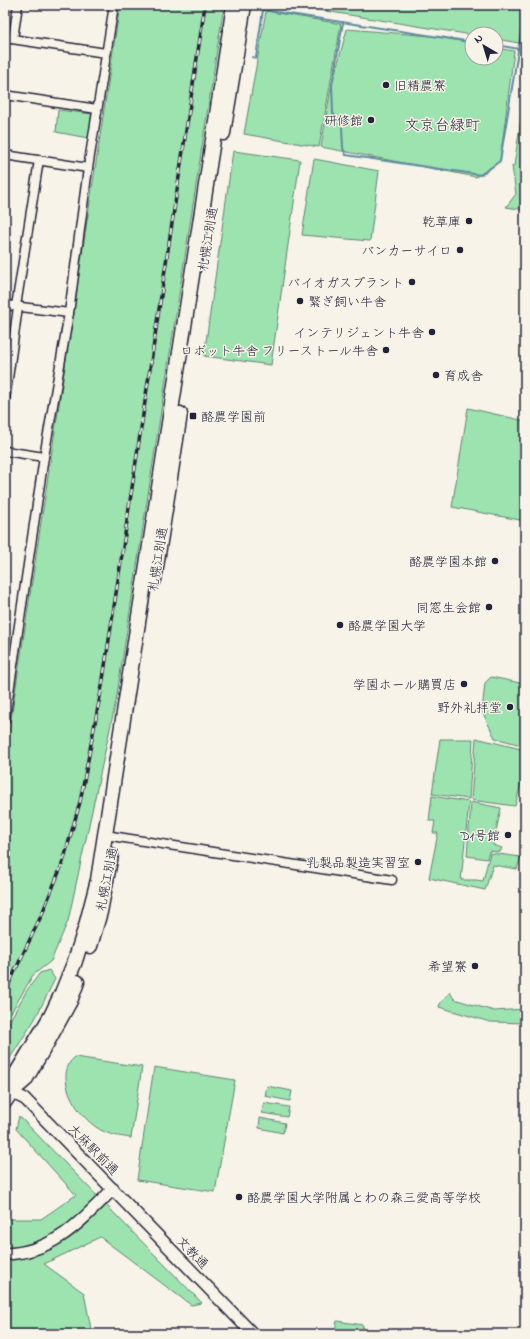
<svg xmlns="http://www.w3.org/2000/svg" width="530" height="1339" viewBox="0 0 530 1339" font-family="'Indie Flower','Klee One',sans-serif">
<rect width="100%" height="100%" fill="#f7f3e8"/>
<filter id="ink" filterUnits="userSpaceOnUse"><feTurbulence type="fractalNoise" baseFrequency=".025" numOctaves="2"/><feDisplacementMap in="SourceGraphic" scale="8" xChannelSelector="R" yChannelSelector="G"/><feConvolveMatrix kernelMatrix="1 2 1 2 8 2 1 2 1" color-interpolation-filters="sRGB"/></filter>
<g filter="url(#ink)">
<g fill="#9de3af" stroke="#608275">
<polygon points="120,5 224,5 116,701 68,921 51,961 33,975 5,1023 5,751 8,739"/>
<polygon points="288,5 525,5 519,43 496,39 496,34 472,34 472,35"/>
<polygon points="266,11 341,24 319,147 244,134"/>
<polygon points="347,29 431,36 472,43 472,58 496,58 496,48 514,51 500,161 476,177 321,147 331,88"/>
<polygon points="525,91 525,210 506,207 516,194 512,166 514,166"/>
<polygon points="58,110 92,114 88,138 56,132"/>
<polygon points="233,151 300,160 271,365 204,356"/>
<polygon points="314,159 379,171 370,241 302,235"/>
<polygon points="468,408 525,421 525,521 452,507"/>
<polygon points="491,677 525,684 525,746 495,738 482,711 485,683"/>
<polygon points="476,738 525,750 525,768 515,806 471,800"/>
<polygon points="440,739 473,739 469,799 432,794"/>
<polygon points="432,796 469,802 461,880 476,880 483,881 490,853 521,857 517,869 493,865 485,890 429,878 438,833 433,833 435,821 429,821"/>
<polygon points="471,802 501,808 493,845 502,848 500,852 489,851 487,859 467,856"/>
<polygon points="49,970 55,979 35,1019 5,1066 5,1029 27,990 40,973"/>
<polygon points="450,992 454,999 494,1011 525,1009 525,1023 490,1022 439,1007 440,1004"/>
<path d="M75,1057L142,1067L131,1138C118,1136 107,1135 96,1127C79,1116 58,1084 69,1064C70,1061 73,1059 75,1057Z"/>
<polygon points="154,1067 235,1080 215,1192 137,1180"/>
<polygon points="267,1086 292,1091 290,1101 265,1096"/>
<polygon points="264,1103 289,1107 287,1117 262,1113"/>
<polygon points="19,1116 202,1303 191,1305 100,1237 44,1264 84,1293 92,1334 5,1334 5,1219 41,1219 76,1195 16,1129"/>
<polygon points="260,1118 285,1123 283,1133 259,1128"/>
<polygon points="337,1321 363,1325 362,1334 335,1331"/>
</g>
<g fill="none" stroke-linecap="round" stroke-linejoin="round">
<g stroke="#5c8aa0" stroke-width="2">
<polyline points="343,22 332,85 333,113 342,127 343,148 346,155 481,175 500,161 525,8"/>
<polyline points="496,45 519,49"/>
<polyline points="252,57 256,58 263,10 472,42"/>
</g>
<defs>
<g id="street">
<polyline points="5,38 106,53"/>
<polyline points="13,39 18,5"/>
<polyline points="5,95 97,109"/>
<polyline points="5,155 88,168"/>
<polyline points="5,305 69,313"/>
<polyline points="16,306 39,160"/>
<polyline points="5,400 18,307"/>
<polyline points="5,451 44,457"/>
<polyline points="5,719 44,457 69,313 88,168 114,5"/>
<polyline points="105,835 392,880"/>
</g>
<g id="secondary">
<polyline points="11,1092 25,1099 253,1334"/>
<path d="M5,1254C54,1253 81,1221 113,1189"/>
</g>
<g id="highway">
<polyline points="223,133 244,5"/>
<polyline points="154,580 180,414"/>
<polyline points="90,946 100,912 111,855"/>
<polyline points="11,1092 25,1080 48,1041 70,1001 77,982"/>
<polyline points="5,1101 11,1092 16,1074 51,1016 62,993 75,961 86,926 98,880 234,5"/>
</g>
</defs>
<use href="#street" stroke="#22223b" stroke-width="11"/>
<use href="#secondary" stroke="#22223b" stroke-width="14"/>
<use href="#highway" stroke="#22223b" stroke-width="17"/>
<use href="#street" stroke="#f7f3e8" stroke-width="8"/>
<use href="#secondary" stroke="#f7f3e8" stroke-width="11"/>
<use href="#highway" stroke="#f7f3e8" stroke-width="14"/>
<defs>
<polyline id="rail" points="5,992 42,914 63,862 80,802 102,686 205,5"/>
</defs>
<use href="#rail" stroke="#22223b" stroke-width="3.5"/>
<use href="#rail" stroke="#f7f3e8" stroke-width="2" stroke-dasharray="6" stroke-linecap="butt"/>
</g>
</g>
<g fill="#22223b" stroke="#f7f3e8" stroke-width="1.5">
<circle cx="386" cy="85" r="4"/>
<circle cx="371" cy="120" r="4"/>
<circle cx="469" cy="221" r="4"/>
<circle cx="460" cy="250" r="4"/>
<circle cx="412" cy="282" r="4"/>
<circle cx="300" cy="301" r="4"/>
<circle cx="432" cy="332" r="4"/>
<circle cx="386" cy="350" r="4"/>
<circle cx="436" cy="375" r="4"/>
<rect x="189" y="412" width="8" height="8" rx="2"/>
<circle cx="495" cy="561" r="4"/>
<circle cx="489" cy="607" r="4"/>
<circle cx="340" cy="625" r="4"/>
<circle cx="464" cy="684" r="4"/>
<circle cx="510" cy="707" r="4"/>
<circle cx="508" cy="835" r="4"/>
<circle cx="418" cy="862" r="4"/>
<circle cx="475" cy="966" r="4"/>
<circle cx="239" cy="1197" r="4"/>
</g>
<g text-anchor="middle" stroke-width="3" stroke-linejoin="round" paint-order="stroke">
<g font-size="13" fill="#22223b" stroke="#f7f3e8" text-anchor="end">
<text x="394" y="90" text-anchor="start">旧精農寮</text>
<text x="363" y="125">研修館</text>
<text x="461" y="226">乾草庫</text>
<text x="452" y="255">バンカーサイロ</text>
<text x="404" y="287">バイオガスプラント</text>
<text x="308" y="306" text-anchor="start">繋ぎ飼い牛舎</text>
<text x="424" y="337">インテリジェント牛舎</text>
<text x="378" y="355">ロボット牛舎 フリーストール牛舎</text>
<text x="444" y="380" text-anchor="start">育成舎</text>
<text x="201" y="421" text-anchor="start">酪農学園前</text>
<text x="487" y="566">酪農学園本館</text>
<text x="481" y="612">同窓生会館</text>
<text x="348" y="630" text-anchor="start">酪農学園大学</text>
<text x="456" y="689">学園ホール購買店</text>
<text x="502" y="712">野外礼拝堂</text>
<text x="500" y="840">D1号館</text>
<text x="410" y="867">乳製品製造実習室</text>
<text x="467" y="971">希望寮</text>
<text x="247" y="1202" text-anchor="start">酪農学園大学附属とわの森三愛高等学校</text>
</g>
<g font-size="13" fill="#22223b" stroke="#f7f3e8">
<text transform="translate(207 239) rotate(-81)" y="5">札幌江別通</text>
<text transform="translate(157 559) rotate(-81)" y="5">札幌江別通</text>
<text transform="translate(106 879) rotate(-79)" y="5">札幌江別通</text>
<text transform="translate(94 1149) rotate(46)" y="5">大麻駅前通</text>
<text transform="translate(193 1252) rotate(46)" y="5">文教通</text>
</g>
<g font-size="15" fill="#22223b" stroke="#f7f3e8">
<text x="442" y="130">文京台緑町</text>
</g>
</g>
<rect width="530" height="1339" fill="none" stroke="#f7f3e8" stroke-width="20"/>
<rect x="10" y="10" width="510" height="1319" fill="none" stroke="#22223b" stroke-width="1.5" filter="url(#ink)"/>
<g transform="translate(484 46) rotate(322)"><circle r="19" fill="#f7f3e8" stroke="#a29fa3"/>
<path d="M0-3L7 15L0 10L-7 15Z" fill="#22223b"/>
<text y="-6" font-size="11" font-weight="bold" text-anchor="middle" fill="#22223b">N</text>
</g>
</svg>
